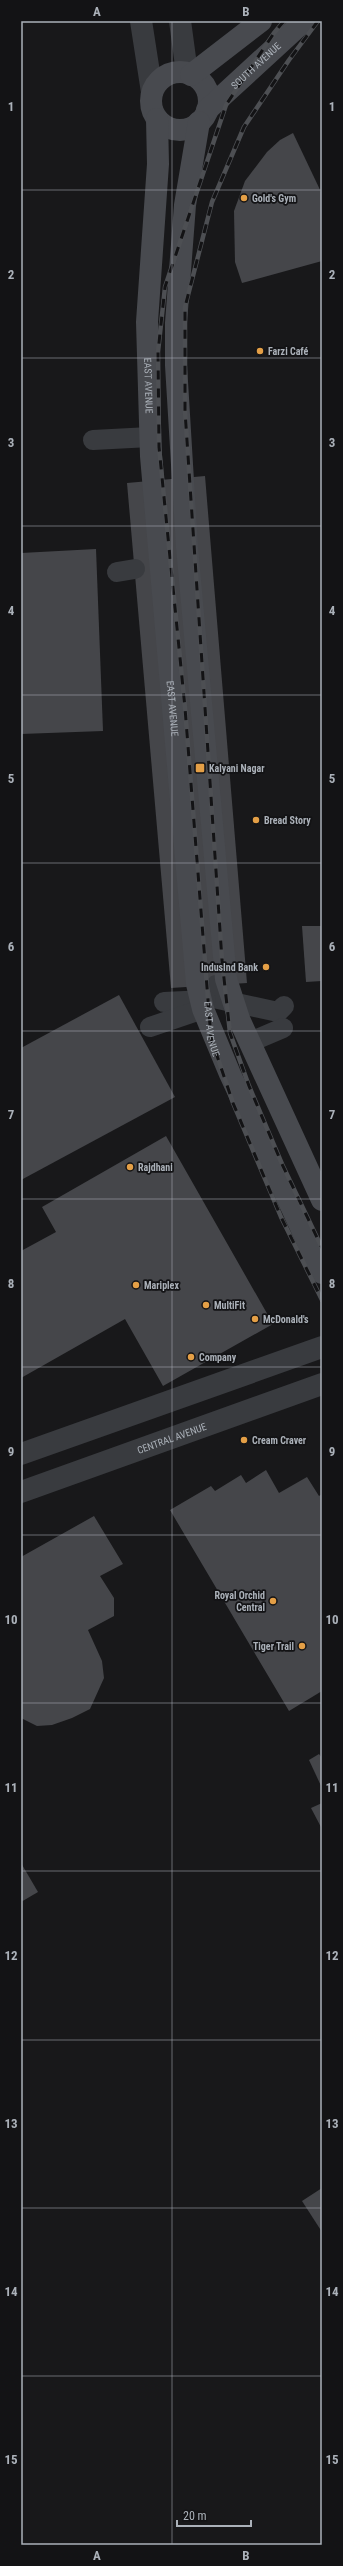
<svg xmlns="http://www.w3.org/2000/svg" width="343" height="2566" viewBox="0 0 343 2566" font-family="'Roboto Condensed',sans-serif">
<rect width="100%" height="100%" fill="#18181a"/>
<g fill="#45464a">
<polygon points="293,133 322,194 322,261 242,283 235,262 234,211 245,181 267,152 280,140"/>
<polygon points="205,476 247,983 171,988 127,483"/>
<polygon points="96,549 103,731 21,734 21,553"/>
<polygon points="302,926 322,926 322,981 306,982"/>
<polygon points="119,995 175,1097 21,1180 21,1048"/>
<polygon points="166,1136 273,1324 163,1386 125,1319 21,1378 21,1251 56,1232 42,1207"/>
<polygon points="266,1470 279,1493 307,1477 319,1496 322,1494 322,1691 289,1711 170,1510 211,1486 215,1491 241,1475 246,1483"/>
<polygon points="94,1516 123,1564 100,1576 114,1598 114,1616 88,1630 102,1661 104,1678 90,1709 72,1718 52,1725 37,1726 21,1718 21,1557"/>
<polygon points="319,1754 322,1758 322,1788 309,1760"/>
<polygon points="322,1803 322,1829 311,1808"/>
<polygon points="21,1863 38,1892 21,1902"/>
<polygon points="322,2188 322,2232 302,2201"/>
</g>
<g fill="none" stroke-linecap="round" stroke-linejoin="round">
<g stroke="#393b3f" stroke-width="20">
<polyline points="93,440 150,437"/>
<polyline points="117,572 135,569"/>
<polyline points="216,985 218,999 278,1012 284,1006"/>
<polyline points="164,1002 206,1000"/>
<polyline points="150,1027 203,1009"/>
<polyline points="250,1042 283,1028"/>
</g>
<g stroke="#393b3f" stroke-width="22">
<polyline points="141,21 152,92"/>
<polyline points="180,21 187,73"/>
<polyline points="21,1454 322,1347"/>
<path id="s1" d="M21,1492L322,1384"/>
</g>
<g stroke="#484a4f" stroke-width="22">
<circle cx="180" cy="101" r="29"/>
<polyline points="191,75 261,21"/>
<path id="s2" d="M207,110L304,21"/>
<path id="s3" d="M157,119L158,164L147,322L151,456L197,984L203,1009L230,1074L322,1273"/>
<polyline points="199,122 185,205 176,323 176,365 187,547 226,979 239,1019 322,1200"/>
</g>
<defs>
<g id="rail">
<path id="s4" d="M284,21L274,33L226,105L165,287L158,352L159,447L185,708L211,1038L233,1103L281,1217L322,1300"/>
<polyline points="318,21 289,60 244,127 212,202 185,307 185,411 222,960 230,1033 249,1086 282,1164 322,1248"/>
</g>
</defs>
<use href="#rail" stroke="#4d4f53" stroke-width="4.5"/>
<use href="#rail" stroke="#131315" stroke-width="3" stroke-dasharray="9" stroke-linecap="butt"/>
</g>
<path fill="none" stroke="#abb1b9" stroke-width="1" stroke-opacity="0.55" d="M172,21V2545M21,190H322M21,358H322M21,526H322M21,695H322M21,863H322M21,1031H322M21,1199H322M21,1367H322M21,1535H322M21,1703H322M21,1871H322M21,2040H322M21,2208H322M21,2376H322"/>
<g fill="#e49f46" stroke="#131315" stroke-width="1.5">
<circle cx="244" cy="198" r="4"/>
<circle cx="260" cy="351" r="4"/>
<rect x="195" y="763" width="10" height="10" rx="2"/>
<circle cx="256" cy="820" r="4"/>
<circle cx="266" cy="967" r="4"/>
<circle cx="130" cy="1167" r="4"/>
<circle cx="136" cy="1285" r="4"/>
<circle cx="206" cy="1305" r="4"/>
<circle cx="255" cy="1319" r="4"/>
<circle cx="191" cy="1357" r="4"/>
<circle cx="244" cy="1440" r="4"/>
<circle cx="273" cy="1601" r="4"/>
<circle cx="302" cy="1646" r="4"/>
</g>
<g text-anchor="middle" stroke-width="3.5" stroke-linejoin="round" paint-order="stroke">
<g font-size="10" fill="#abb1b9" stroke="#131315">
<text dy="4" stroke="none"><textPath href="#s2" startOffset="66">SOUTH AVENUE</textPath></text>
<text dy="4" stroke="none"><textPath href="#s3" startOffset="267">EAST AVENUE</textPath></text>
<text dy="4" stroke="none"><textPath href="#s3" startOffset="591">EAST AVENUE</textPath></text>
<text dy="4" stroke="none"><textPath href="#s4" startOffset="1039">EAST AVENUE</textPath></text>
<text dy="4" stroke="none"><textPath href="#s1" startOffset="160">CENTRAL AVENUE</textPath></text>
</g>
<g font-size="10" font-weight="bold" fill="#abb1b9" stroke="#131315" text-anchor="start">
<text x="252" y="202">Gold's Gym</text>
<text x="268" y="355">Farzi Café</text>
<text x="209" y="772">Kalyani Nagar</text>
<text x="264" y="824">Bread Story</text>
<text x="258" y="971" text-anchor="end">IndusInd Bank</text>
<text x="138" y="1171">Rajdhani</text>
<text x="144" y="1289">Mariplex</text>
<text x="214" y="1309">MultiFit</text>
<text x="263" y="1323">McDonald's</text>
<text x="199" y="1361">Company</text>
<text x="252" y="1444">Cream Craver</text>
<text x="265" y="1599" text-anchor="end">Royal Orchid<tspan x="265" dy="12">Central</tspan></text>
<text x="294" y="1650" text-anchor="end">Tiger Trail</text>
</g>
</g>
<rect width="343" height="2566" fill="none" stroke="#131315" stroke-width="44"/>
<path d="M177 2520v6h74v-6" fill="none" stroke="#abb1b9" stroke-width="2"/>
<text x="183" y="2520" font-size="12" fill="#abb1b9" stroke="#131315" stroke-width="3" paint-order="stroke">20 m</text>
<rect x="22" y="22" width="299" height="2522" fill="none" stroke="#abb1b9" stroke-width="1.5"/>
<g font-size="13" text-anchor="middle" font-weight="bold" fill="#abb1b9">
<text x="97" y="16">A</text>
<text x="246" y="16">B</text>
<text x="11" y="111">1</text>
<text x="332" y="111">1</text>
<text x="11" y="279">2</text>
<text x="332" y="279">2</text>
<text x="11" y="447">3</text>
<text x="332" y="447">3</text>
<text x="11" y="615">4</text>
<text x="332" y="615">4</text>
<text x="11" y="783">5</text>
<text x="332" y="783">5</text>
<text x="11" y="951">6</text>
<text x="332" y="951">6</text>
<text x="11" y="1119">7</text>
<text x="332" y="1119">7</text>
<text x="11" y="1288">8</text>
<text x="332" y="1288">8</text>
<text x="11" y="1456">9</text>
<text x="332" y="1456">9</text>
<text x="11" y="1624">10</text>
<text x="332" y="1624">10</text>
<text x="11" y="1792">11</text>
<text x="332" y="1792">11</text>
<text x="11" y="1960">12</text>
<text x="332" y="1960">12</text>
<text x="11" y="2128">13</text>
<text x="332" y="2128">13</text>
<text x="11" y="2296">14</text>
<text x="332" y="2296">14</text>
<text x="11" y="2464">15</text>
<text x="332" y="2464">15</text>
<text x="97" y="2560">A</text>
<text x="246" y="2560">B</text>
</g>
</svg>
